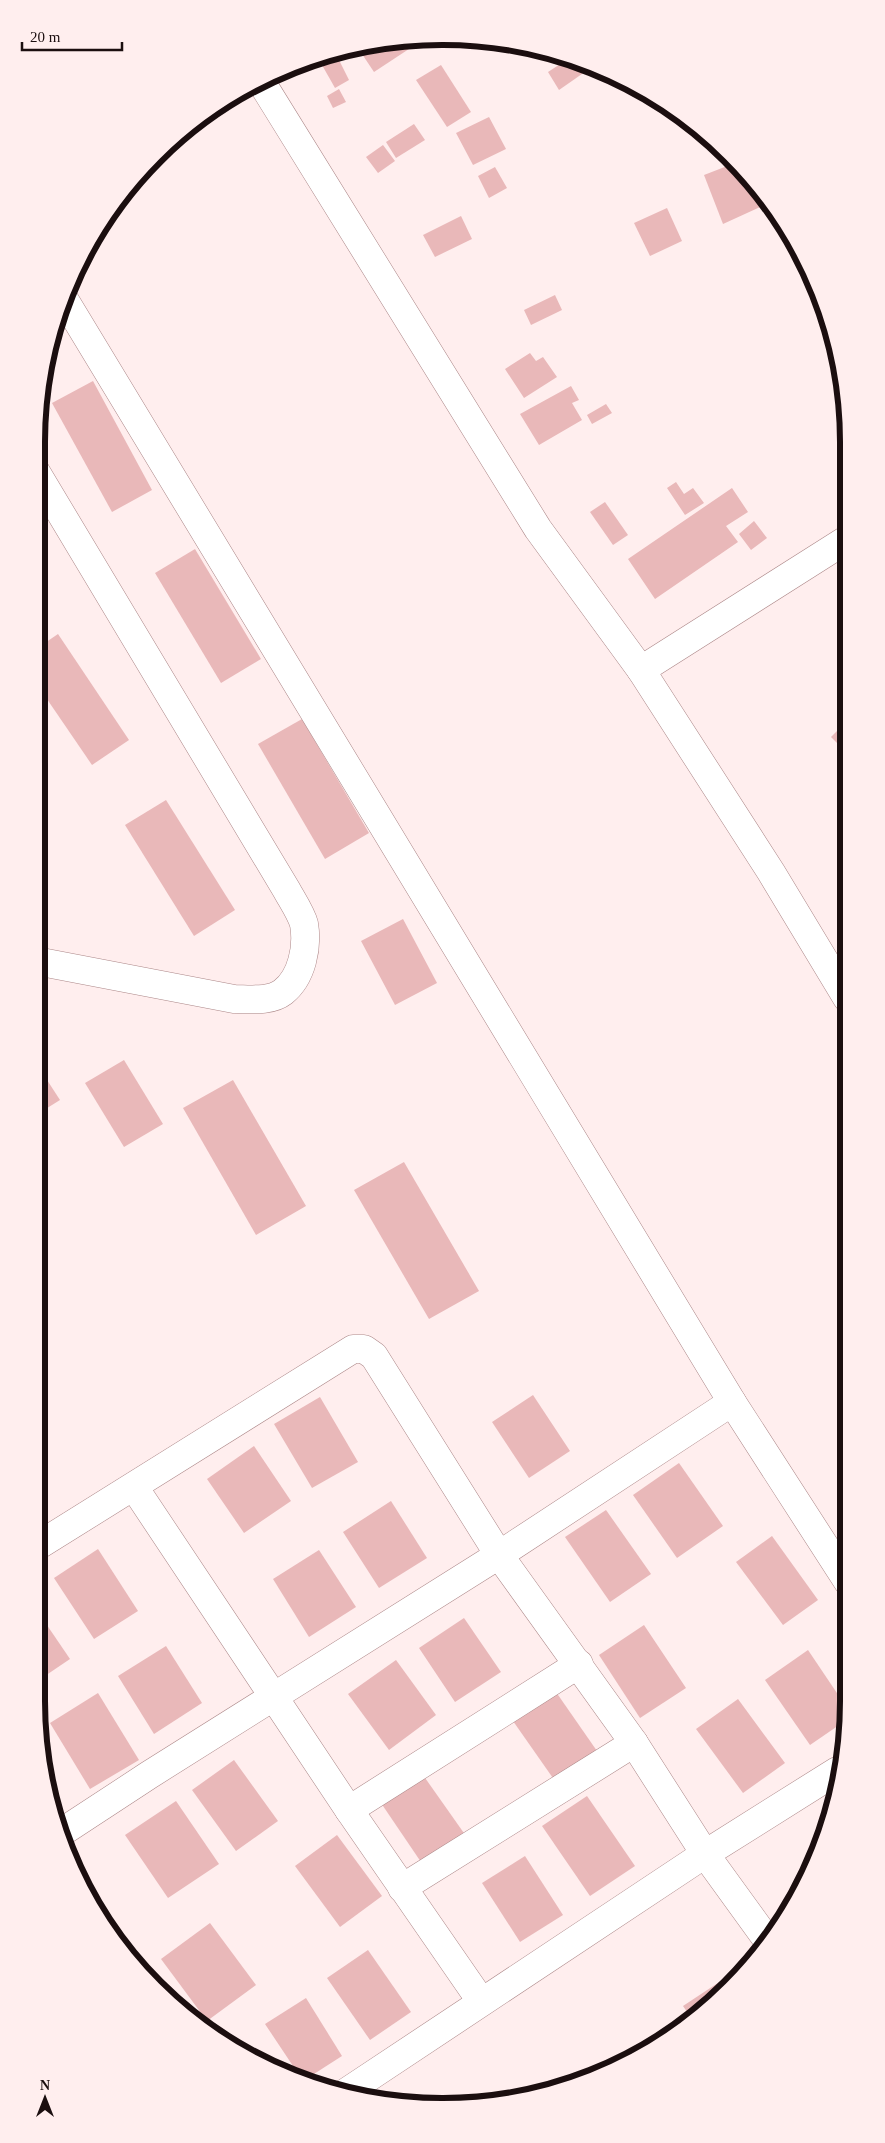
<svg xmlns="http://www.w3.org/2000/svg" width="885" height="2143" viewBox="0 0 885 2143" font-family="Georgia,serif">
<rect width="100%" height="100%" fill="#fee"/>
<g fill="#e9b8b9">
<polygon points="410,38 415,45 374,72 358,48"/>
<polygon points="552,53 553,53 563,56 557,60"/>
<polygon points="571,57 592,67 559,90 548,72"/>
<polygon points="338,58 349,80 335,88 322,65"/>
<polygon points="441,65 471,112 447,127 416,80"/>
<polygon points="339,89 346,102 333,108 327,96"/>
<polygon points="489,117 506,149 473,165 456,133"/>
<polygon points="414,124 425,140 396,158 386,142"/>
<polygon points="383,145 395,161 378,173 366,157"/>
<polygon points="735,163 748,175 767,204 723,224 704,175"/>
<polygon points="495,167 507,188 489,198 478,176"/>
<polygon points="667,208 682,241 650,256 634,223"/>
<polygon points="461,216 472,239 435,257 423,235"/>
<polygon points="555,295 562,310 531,325 524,310"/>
<polygon points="530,353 536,361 543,357 557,377 524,398 505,369"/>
<polygon points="93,381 152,490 112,512 52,403"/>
<polygon points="571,386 579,400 572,403 582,420 539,445 520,414"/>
<polygon points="606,404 612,413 592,424 587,415"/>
<polygon points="845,419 845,436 837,423"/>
<polygon points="676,482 684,494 693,488 704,503 685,515 667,488"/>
<polygon points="732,488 748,512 726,526 738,542 655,599 628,559"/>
<polygon points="605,502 628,535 613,545 590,512"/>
<polygon points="754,521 767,538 751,550 739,534"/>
<polygon points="195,549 261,659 221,683 155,573"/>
<polygon points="58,634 129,740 92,765 36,683 36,649"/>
<polygon points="302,719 369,833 325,859 258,744"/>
<polygon points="846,722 846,752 831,737"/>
<polygon points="166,800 235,910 194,936 125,825"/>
<polygon points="403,919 437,983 395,1005 361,941"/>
<polygon points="124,1060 163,1124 124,1147 85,1083"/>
<polygon points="36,1063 60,1100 36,1115"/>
<polygon points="233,1080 306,1206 256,1235 183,1108"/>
<polygon points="404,1162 479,1291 429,1319 354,1190"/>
<polygon points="533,1395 570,1451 529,1478 492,1422"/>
<polygon points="320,1397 358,1462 312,1488 274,1424"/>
<polygon points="254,1446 291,1501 244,1533 207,1479"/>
<polygon points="679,1463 723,1526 677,1558 633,1495"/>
<polygon points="391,1501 427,1558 379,1588 343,1532"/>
<polygon points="606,1510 651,1574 610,1602 565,1537"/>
<polygon points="772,1536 818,1600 783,1625 736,1562"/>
<polygon points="98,1549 138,1611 94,1639 54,1578"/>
<polygon points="319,1550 356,1607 309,1637 273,1579"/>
<polygon points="36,1609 70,1659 36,1682"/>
<polygon points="464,1618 501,1672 455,1702 419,1648"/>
<polygon points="644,1625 686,1688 640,1718 599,1655"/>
<polygon points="166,1646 202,1703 154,1734 118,1676"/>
<polygon points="808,1650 847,1708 845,1721 810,1745 765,1680"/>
<polygon points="396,1660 436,1715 389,1750 348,1694"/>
<polygon points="556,1692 597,1751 555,1781 513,1721"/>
<polygon points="98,1693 139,1760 90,1789 50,1723"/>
<polygon points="738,1699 785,1763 743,1793 696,1729"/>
<polygon points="234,1760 278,1821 236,1851 192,1790"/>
<polygon points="423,1775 466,1836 423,1865 381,1803"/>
<polygon points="587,1796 635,1866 590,1896 542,1826"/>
<polygon points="176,1801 219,1864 168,1898 125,1835"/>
<polygon points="337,1835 382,1896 340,1927 295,1866"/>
<polygon points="525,1856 563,1915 520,1942 482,1883"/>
<polygon points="210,1923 256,1985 207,2021 161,1959"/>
<polygon points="368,1950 411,2012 370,2040 327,1978"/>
<polygon points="754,1959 711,2006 692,2019 683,2006"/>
<polygon points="306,1998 342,2056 303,2081 265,2024"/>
</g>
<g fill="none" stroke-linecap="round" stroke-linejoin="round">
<defs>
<g id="street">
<polyline points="260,80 538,529 641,670 771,872 847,998"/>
<polyline points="64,299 732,1402 848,1582"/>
<path d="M36,472L286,889C292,900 301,913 304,924C308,947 302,977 283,992C270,1002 249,999 234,999L36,961"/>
<polyline points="641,670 846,540"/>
<polyline points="134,1487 349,1810 481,2001"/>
<polyline points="36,1547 353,1349 364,1349 374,1356 499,1555 634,1743 705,1854 768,1941"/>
<polyline points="349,1810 579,1664"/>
<polyline points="59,1834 149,1775 499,1555 732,1402"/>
<polyline points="402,1888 634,1743"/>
<polyline points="345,2093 705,1854 837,1771"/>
</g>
</defs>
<use href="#street" stroke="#ac8788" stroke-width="29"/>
<use href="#street" stroke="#fff" stroke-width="28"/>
</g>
<path d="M0 0H885V2143H0ZM442 45H443A397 397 0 0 1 840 442V1701A397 397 0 0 1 443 2098H442A397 397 0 0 1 45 1701V442A397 397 0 0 1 442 45Z" fill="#fee" fill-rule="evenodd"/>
<path fill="none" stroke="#1b0e0f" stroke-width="6" d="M442 45H443A397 397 0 0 1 840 442V1701A397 397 0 0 1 443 2098H442A397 397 0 0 1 45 1701V442A397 397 0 0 1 442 45Z"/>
<g transform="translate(45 2098)" stroke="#ffeeee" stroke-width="4" paint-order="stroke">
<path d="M0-4L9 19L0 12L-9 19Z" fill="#1b0e0f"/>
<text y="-8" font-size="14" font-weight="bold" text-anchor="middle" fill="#1b0e0f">N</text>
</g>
<path d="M22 42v8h100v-8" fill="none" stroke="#1b0e0f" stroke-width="2.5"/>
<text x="30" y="42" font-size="15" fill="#1b0e0f" stroke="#ffeeee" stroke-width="4" paint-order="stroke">20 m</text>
</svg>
